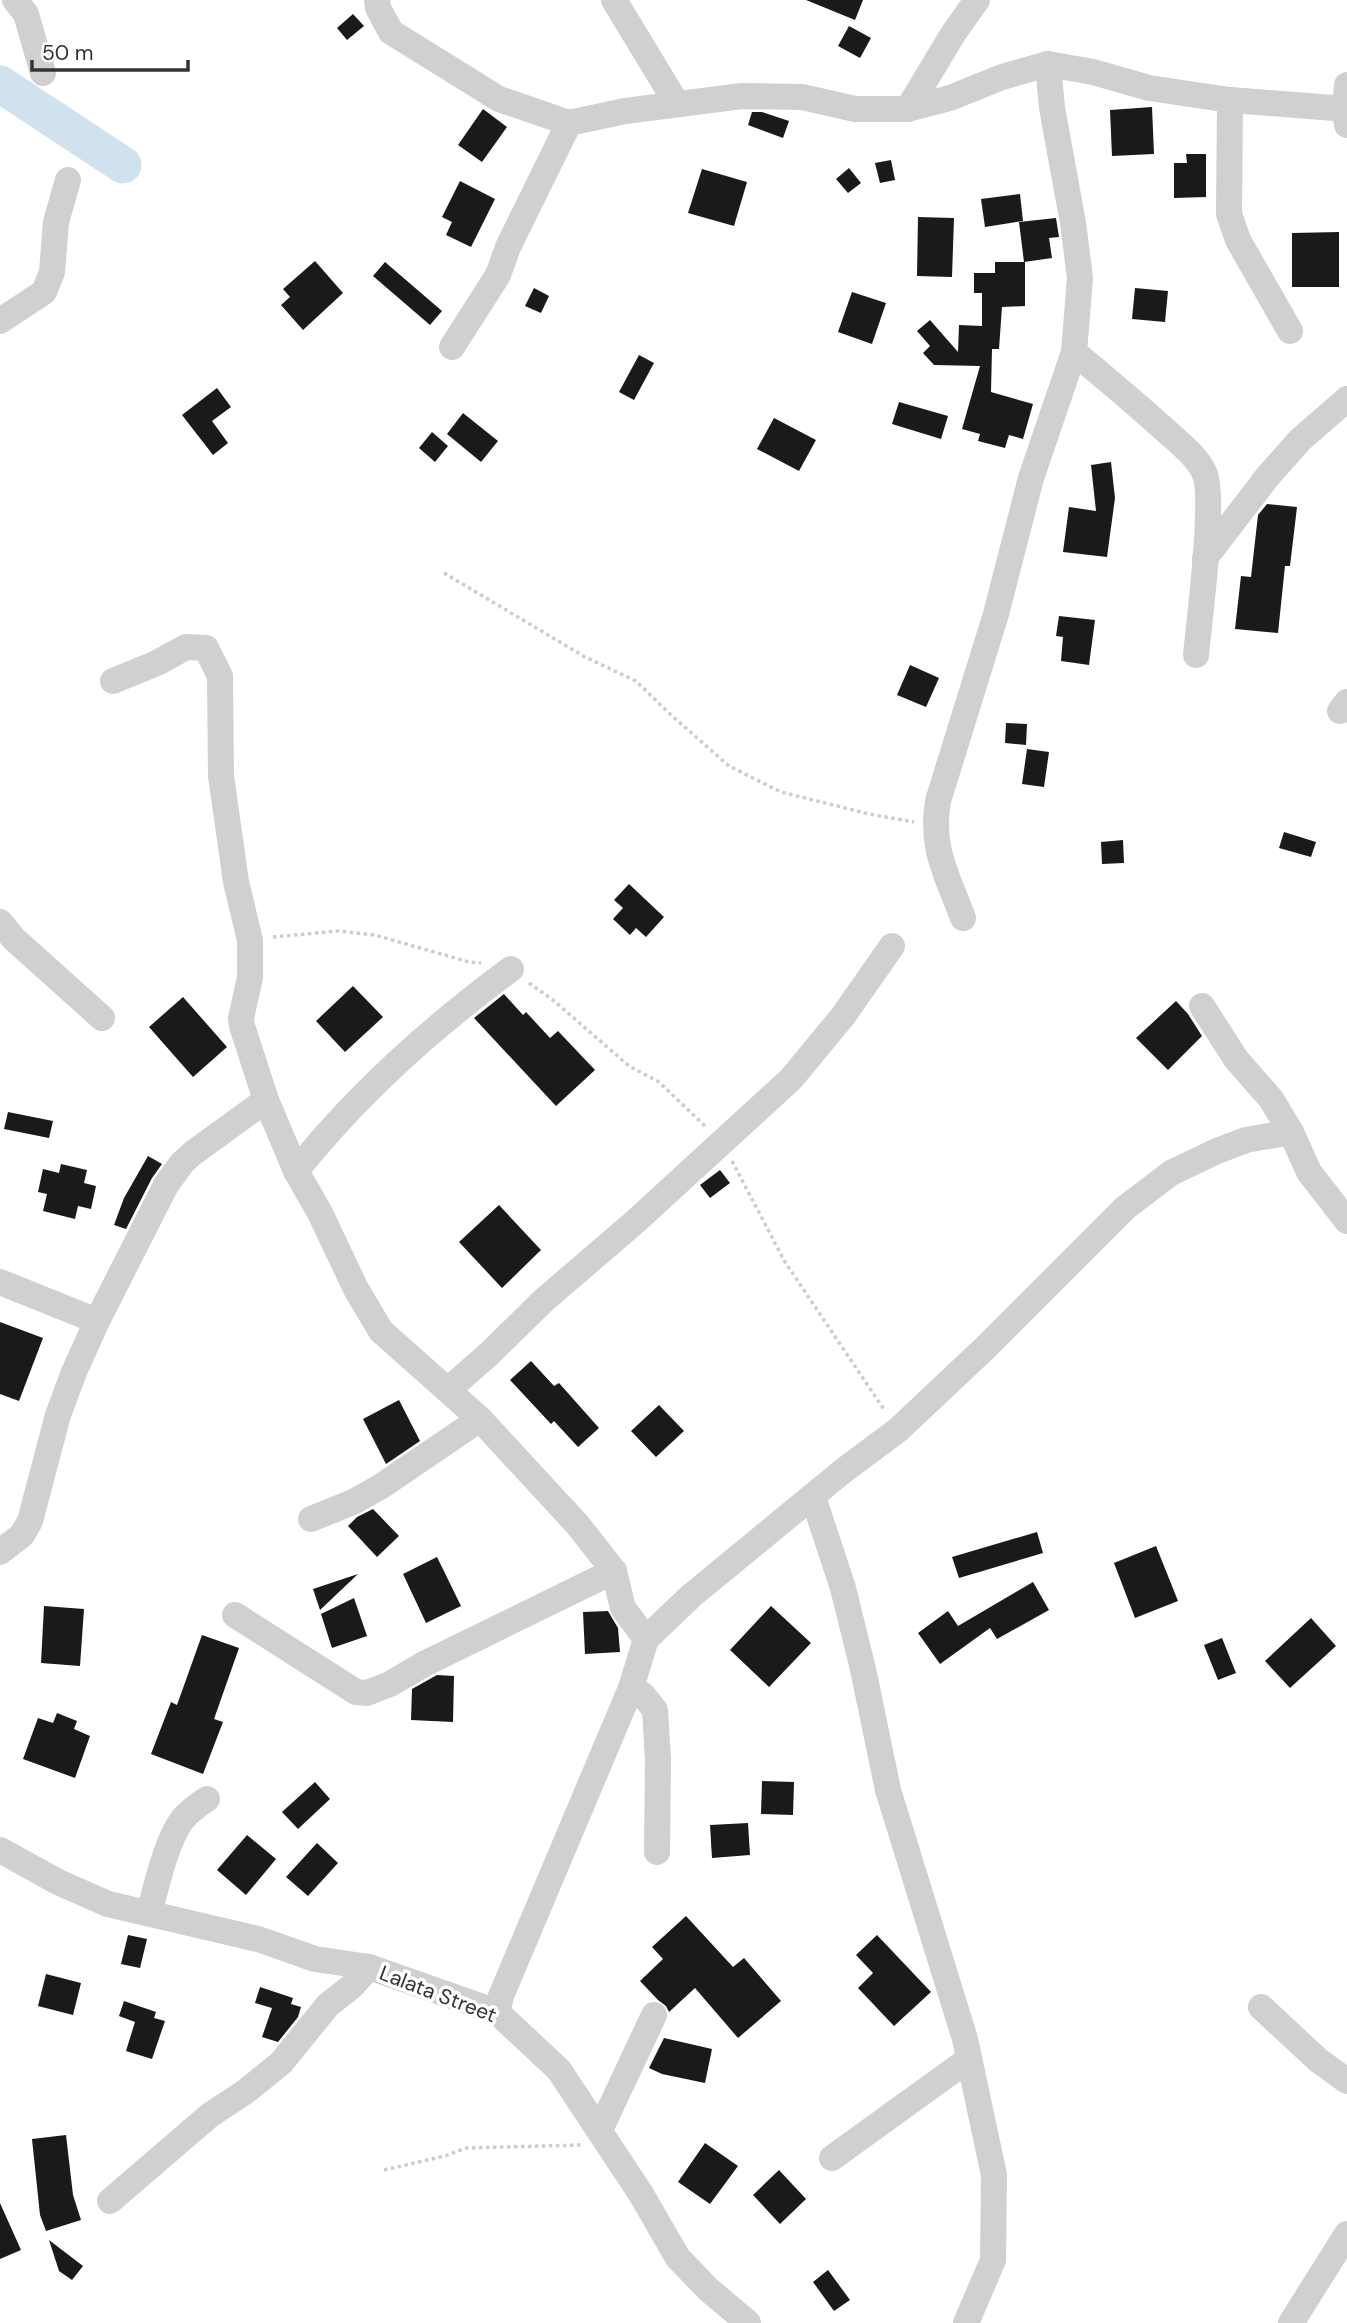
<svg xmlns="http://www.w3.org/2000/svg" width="1347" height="2323" viewBox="0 0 1347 2323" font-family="'DM Sans',sans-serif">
<rect width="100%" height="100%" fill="#fff"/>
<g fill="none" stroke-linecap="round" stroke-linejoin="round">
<polyline stroke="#cfe2ee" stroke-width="37" points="0,84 123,165"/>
</g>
<g fill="#1a1a1a">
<polygon points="806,0 863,0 855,20"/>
<polygon points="353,14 364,26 347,40 337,28"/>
<polygon points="849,26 871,38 860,58 838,46"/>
<polygon points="1152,107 1154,154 1112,156 1110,110"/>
<polygon points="483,109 507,127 482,162 458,145"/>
<polygon points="752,112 762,112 789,121 783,138 748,125"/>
<polygon points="1186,154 1206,154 1206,197 1174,198 1174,163 1187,163"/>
<polygon points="891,160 895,180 880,183 875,163"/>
<polygon points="849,168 861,183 848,193 836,179"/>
<polygon points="702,169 747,182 734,226 688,213"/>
<polygon points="460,181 495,199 471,247 446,235 452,222 442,217"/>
<polygon points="1020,194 1023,221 985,227 981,199"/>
<polygon points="918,217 954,218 952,277 917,276"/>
<polygon points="1056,218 1059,237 1049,238 1052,258 1024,262 1019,222"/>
<polygon points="1339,232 1339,287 1292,287 1292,233"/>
<polygon points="315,261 343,293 303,330 281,305 290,297 283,289"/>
<polygon points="385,262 442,311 430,325 373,276"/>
<polygon points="995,262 1025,262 1025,306 1002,307 999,349 992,349 991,392 1033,404 1023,439 1009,435 1005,448 978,441 980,434 962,429 980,366 934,365 923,353 930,346 917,331 930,320 958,352 959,325 982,326 982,293 974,293 974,273 995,273"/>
<polygon points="534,288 549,296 541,313 525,306"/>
<polygon points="1135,288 1168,291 1165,322 1132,319"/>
<polygon points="852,292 886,303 872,344 838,332"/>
<polygon points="639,355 654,363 634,400 619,392"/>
<polygon points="217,388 231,407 212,421 228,443 213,455 182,415"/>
<polygon points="899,402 948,416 941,439 892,424"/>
<polygon points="463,413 498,441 481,462 447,434"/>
<polygon points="774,418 816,440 799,471 757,449"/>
<polygon points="432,432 448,446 435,462 419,448"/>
<polygon points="1111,462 1115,498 1107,557 1063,552 1069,507 1096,511 1091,465"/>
<polygon points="1267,504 1297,507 1290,566 1285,566 1278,633 1235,629 1241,576 1251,577 1258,515"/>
<polygon points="1059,616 1095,620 1089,665 1061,661 1063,637 1056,636"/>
<polygon points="910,665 939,678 926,707 897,695"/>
<polygon points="1006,723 1027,724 1026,745 1005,743"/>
<polygon points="1027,749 1049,752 1044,787 1022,784"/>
<polygon points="1284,832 1316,842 1311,857 1279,848"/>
<polygon points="1123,840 1124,863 1102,864 1101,842"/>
<polygon points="629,884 664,917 646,937 636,928 630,935 613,919 623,908 614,900"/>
<polygon points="353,986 383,1017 345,1052 316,1021"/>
<polygon points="504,994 523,1015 526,1012 550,1038 558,1031 595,1070 556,1106 474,1018"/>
<polygon points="183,997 227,1047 193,1077 149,1027"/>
<polygon points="1176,1001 1188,1014 1202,1036 1168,1070 1136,1038"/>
<polygon points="8,1112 53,1121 49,1138 4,1129"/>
<polygon points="148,1156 162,1164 152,1178 126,1229 114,1225 124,1198"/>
<polygon points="61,1164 87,1170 84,1183 96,1186 91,1209 78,1206 75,1219 43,1211 47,1194 38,1192 43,1169 59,1173"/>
<polygon points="720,1170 730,1183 710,1198 700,1185"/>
<polygon points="499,1205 541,1250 502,1288 459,1242"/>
<polygon points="0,1322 43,1338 19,1401 0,1394"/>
<polygon points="531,1361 554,1386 559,1383 599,1428 578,1447 554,1421 551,1424 510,1380"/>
<polygon points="399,1400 420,1441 386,1464 363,1419"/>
<polygon points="659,1405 684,1431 656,1457 631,1431"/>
<polygon points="373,1509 399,1536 377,1557 348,1526 357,1517"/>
<polygon points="1037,1532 1043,1553 959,1578 952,1557"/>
<polygon points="1156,1546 1178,1601 1135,1618 1114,1563"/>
<polygon points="437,1557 461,1606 426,1623 403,1574"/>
<polygon points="358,1574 320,1610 313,1589"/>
<polygon points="1033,1582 1049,1610 997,1639 990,1628 940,1664 918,1633 948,1611 958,1626"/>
<polygon points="354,1598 367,1636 332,1648 321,1614"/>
<polygon points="44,1606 84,1609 80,1666 41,1663"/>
<polygon points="771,1606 811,1643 769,1687 730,1650"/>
<polygon points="608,1611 618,1628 620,1652 585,1654 583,1612"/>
<polygon points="1311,1618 1336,1646 1290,1688 1265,1661"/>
<polygon points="202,1635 239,1648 214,1719 223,1722 203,1774 151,1754 171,1702 177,1705"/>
<polygon points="1222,1638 1236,1673 1218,1680 1204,1645"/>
<polygon points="437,1675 454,1676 453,1722 411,1720 412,1689"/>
<polygon points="57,1713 77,1721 74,1729 90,1736 75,1778 23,1759 38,1718 53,1723"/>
<polygon points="762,1781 794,1782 793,1815 761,1814"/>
<polygon points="315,1782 330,1799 298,1829 282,1812"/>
<polygon points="748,1823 750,1855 712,1858 710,1825"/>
<polygon points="247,1835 276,1859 246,1895 217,1870"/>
<polygon points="317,1843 338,1863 308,1896 286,1877"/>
<polygon points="686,1916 733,1967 744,1958 781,2001 738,2038 695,1988 669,2012 666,2006 658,2000 640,1981 663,1959 652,1947"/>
<polygon points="128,1935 147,1939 140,1968 121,1964"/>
<polygon points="877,1935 931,1992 894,2026 858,1988 873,1973 856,1955"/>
<polygon points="46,1974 81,1983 73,2015 38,2006"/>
<polygon points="260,1987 293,1998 291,2004 301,2007 298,2017 278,2042 262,2037 272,2008 255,2003"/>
<polygon points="124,2001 156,2012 154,2018 165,2021 152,2059 126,2051 135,2022 119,2016"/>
<polygon points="664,2038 712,2049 705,2083 662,2074 649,2068"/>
<polygon points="66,2135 73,2195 81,2220 46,2231 40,2215 32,2139"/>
<polygon points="705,2143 738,2166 710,2204 678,2182"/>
<polygon points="779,2170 806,2199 780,2224 753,2195"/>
<polygon points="0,2203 21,2250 0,2259"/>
<polygon points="49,2240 83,2266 72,2280 59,2271"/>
<polygon points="828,2270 850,2300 834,2311 813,2282"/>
</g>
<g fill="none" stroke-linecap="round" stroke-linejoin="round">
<g stroke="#cdcdcd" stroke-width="3.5" stroke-dasharray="3.5 3.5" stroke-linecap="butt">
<polyline points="444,573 585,657 636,681 671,715 729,766 781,792 869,814 914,822"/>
<polyline points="273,937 338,931 375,935 469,962 481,963"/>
<polyline points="529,983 553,1000 629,1066 659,1082 707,1128"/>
<polyline points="732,1161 785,1262 885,1411"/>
<polyline points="384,2170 445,2156 466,2148 581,2145"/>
</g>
<g stroke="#d0d0d0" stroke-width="26">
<polyline points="15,0 26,14 43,73"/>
<polyline points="377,0 378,8 391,32 499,99 569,123 625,111 742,96 802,97 855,109 908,109 950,98 1002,77 1048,64 1093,72 1149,88 1230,100 1347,109"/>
<polyline points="614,0 677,104"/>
<polyline points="1230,100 1229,214 1238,240 1290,331"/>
<polyline points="908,109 953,34 977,0"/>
<polyline points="1347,125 1345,108 1347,85"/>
<polyline points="0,321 44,292 52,272 56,222 68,180"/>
<polyline points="452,347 498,275 508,247 569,123"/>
<path d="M1074,352C1104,377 1135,403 1164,429C1178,442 1196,455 1204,472C1216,497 1199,621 1196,655"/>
<polyline points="1205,558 1268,476 1300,440 1347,399"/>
<polyline points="113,681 157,663 186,647 206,648 220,676 221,776 236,882 250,940 250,978 241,1018 242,1026 266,1100 296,1171 320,1213 356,1289 381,1331 480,1419 577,1524 614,1571 623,1608 646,1639 631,1688 501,1996 497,2012"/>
<polyline points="1340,711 1347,702"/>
<path d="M963,918C947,875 930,848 938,801L996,614L1031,478L1074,352L1080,278L1073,223L1052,108L1048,64"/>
<polyline points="0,922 14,939 102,1018"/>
<polyline points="1202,1006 1236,1059 1271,1099 1291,1132 1309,1172 1347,1221"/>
<path d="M296,1171C358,1093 431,1028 511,969"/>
<polyline points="0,1282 97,1321"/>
<polyline points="449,1389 489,1354 543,1301 636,1221 791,1079 843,1016 892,946"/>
<polyline points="813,1497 843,1588 863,1669 888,1790 965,2039 994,2175 993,2260 966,2323"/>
<polyline points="311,1519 353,1502 380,1487 480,1419"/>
<polyline points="0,1552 22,1535 30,1521 58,1415 74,1372 97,1321 166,1185 182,1163 193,1153 266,1100"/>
<polyline points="235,1615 356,1692 367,1693 390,1684 424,1664 614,1571"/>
<polyline points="646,1639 691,1596 843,1471 898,1430 985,1348 1125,1208 1171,1173 1217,1151 1246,1140 1291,1132"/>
<polyline points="631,1688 643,1695 655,1710 658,1760 657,1852"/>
<polyline points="0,1850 58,1882 108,1904 258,1939 315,1959 369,1967 497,2012 559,2070 641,2194 678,2258 708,2289 748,2323"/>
<path d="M149,1913C157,1885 165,1844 182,1820C189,1811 198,1805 207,1799"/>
<polyline points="1261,2007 1318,2060 1347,2081"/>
<polyline points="600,2130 654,2015"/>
<polyline points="832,2158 969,2059"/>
<polyline points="110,2201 210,2115 245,2092 281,2063 328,2005 352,1986 369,1967"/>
<polyline points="1291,2323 1347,2234"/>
</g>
</g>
<g text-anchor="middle" stroke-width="7" stroke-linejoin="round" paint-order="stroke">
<g font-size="21" fill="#333" stroke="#fff">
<text transform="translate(438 1994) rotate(21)" y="7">Lalata Street</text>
</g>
</g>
<path d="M32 60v10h156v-10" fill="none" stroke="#333333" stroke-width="3.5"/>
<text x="42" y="60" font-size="21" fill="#333333" stroke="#ffffff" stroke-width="5" paint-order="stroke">50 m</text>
</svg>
